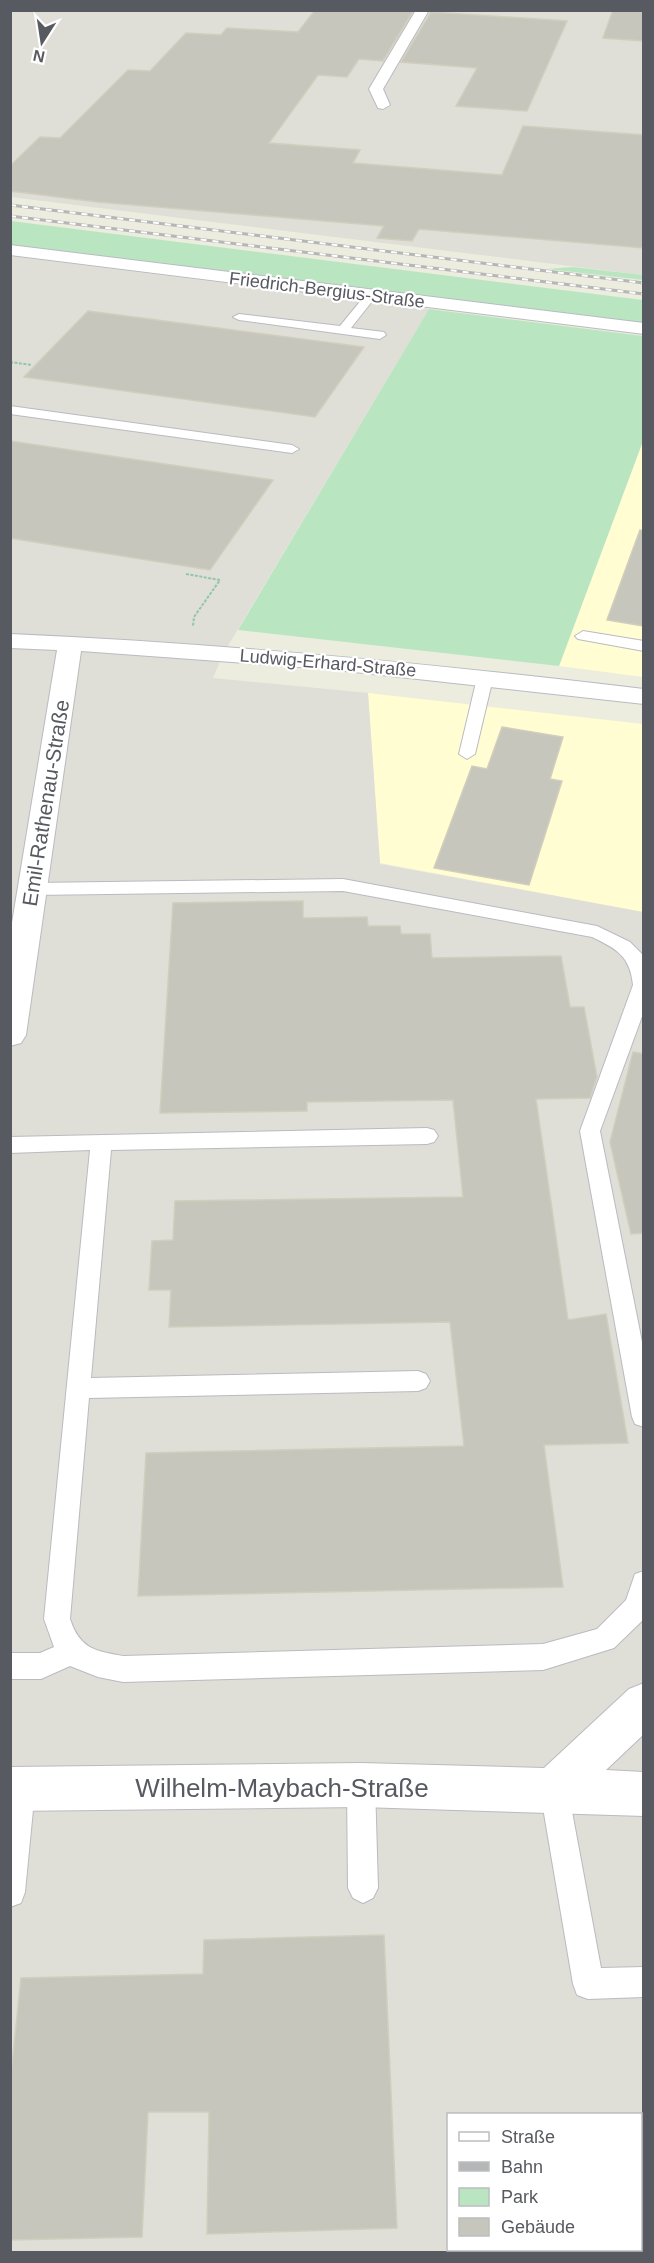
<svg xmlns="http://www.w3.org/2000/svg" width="654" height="2263" viewBox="0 0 654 2263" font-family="Arial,sans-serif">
<rect width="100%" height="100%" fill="#ececdf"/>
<g fill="#fffdd1">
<polygon points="643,441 643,677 559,666"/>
<polygon points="368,693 643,724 643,912 380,863"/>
</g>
<g fill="#dfded7" fill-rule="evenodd">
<polygon points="11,11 643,11 643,275 11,197"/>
<path d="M10,256L429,309L223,654L213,678L368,693L380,864L643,912V2252H11ZM448,2114H640V2250H448Z"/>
</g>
<g fill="#b9e6c1">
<polygon points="11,221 643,300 643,326 11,245"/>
<polygon points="573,267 643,275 643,280 547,269"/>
<polygon points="429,309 643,336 643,441 559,666 238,630"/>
</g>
<g fill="#c7c6bc" stroke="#d1cebd" stroke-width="1.5">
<polygon points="315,10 413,11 383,61 359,59 347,77 318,75 269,143 360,150 353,163 502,175 523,126 644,135 644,248 419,229 412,241 377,238 384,226 98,202 10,191 10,166 40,137 60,138 128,70 150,71 186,33 221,35 227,28 298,32"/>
<polygon points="613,10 644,10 644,41 603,38"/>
<polygon points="431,12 567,21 527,111 456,106 477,68 401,62"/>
<polygon points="88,311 364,347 315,417 24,377"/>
<polygon points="10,441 259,478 273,480 210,570 10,538"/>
<polygon points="640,530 644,531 644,626 607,620"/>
<polygon points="502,727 563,737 550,779 562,781 529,885 434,868 472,766 487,769"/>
<polygon points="303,901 303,918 367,917 368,926 400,926 401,934 430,934 432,958 561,956 570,1007 584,1007 597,1077 590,1098 536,1099 568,1320 606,1314 628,1443 544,1445 563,1587 138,1596 146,1453 464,1446 450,1322 169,1327 171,1290 149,1290 152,1241 173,1240 175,1201 463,1197 453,1100 307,1102 307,1111 160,1113 173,903"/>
<polygon points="633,1052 644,1054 644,1233 631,1234 610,1142"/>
<polygon points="384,1935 397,2228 207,2234 209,2112 148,2112 142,2237 10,2240 10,2084 21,1978 203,1974 204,1940"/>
</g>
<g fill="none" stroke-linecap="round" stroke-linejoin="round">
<defs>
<g id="service">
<polygon points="371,292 377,295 351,328 384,332 386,335 380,339 239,320 233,317 239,314 340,326 367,293"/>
<polygon points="10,406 292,445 299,449 292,453 10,414"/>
<polygon points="583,631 644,641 644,651 578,639 575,636"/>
<polygon points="485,673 493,678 475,754 467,759 459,754 477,678"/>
<path d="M343,879L597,926L630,942L644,956V1011L600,1131L644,1352V1427L635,1424L632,1417L580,1131L633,985C630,956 617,949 592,937L343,891L33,895L27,893L24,889L27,885L33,883Z"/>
<path d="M427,1128L434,1130L438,1136L434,1142L427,1144L111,1150L91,1378L418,1371L426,1374L430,1381L426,1388L418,1391L89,1398L70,1619C80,1649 95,1651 123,1656L543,1644L597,1629L626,1600L635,1574L644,1571V1619L614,1648L543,1670L123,1682L98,1677L70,1666L41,1679H10V1653H40L54,1647L44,1619L90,1150L10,1153V1137Z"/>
<polygon points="361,1771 371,1775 375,1785 378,1888 373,1898 363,1903 353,1898 348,1888 347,1785 351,1775"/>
<polygon points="21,1775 31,1779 35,1789 25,1892 21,1903 10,1907 10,1780"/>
<polygon points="554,1776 564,1780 568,1790 601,1968 644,1967 644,1997 588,1999 577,1995 573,1984 540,1790 544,1780"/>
</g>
<g id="minor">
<polygon points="416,10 429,10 383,89 390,105 383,109 378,108 369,89"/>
<polygon points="10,245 644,323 644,334 10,255"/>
<path d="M10,634C222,643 433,664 644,689V704L327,669L81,651L26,1035L21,1043L10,1046V935L57,650L10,648Z"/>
<polygon points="644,1683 644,1734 606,1770 644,1772 644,1816 361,1807 10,1811 10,1767 361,1763 544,1768 629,1689"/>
</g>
</defs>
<use href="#service" stroke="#babbc2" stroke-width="2"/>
<use href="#minor" stroke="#babbc2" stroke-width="2"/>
<g stroke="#92c6aa" stroke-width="2" stroke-dasharray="3 1.5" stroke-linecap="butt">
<polyline points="10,362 32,365"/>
<polyline points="186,574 220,580 194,617 193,626"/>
</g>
<use href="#service" fill="#fff" fill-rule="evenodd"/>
<use href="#minor" fill="#fff" fill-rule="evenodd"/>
<defs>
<g id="rail">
<polyline points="10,205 644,283"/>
<polyline points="10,216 644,294"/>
</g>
</defs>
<use href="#rail" stroke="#b5b6b6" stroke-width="3"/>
<use href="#rail" stroke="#fff" stroke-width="2" stroke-dasharray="6" stroke-linecap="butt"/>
</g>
<g text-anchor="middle" stroke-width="4.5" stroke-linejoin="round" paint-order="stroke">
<g font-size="18" fill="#585a61" stroke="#fff">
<text transform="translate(327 290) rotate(7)" y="6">Friedrich-Bergius-Straße</text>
<text transform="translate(328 663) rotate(5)" y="6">Ludwig-Erhard-Straße</text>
</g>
<g font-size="21" fill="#585a61" stroke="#fff">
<text transform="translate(46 803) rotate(-81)" y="7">Emil-Rathenau-Straße</text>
</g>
<g font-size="26" fill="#585a61" stroke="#fff">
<text x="282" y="1797">Wilhelm-Maybach-Straße</text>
</g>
</g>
<rect width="654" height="2263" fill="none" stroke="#585a61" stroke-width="24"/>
<rect x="447" y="2113" width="195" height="138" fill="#ffffff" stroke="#bcbdc0" stroke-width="1.5"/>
<rect x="459" y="2132" width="30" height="9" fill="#ffffff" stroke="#bcbdc0" stroke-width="1.5"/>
<text x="501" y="2143" font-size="18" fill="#585a61">Straße</text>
<rect x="459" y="2162" width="30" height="9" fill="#b5b6b6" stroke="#bcbdc0" stroke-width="1.5"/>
<text x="501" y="2173" font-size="18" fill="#585a61">Bahn</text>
<rect x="459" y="2188" width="30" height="18" fill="#b9e6c1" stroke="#bcbdc0" stroke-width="1.5"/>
<text x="501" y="2203" font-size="18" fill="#585a61">Park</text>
<rect x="459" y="2218" width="30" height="18" fill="#c7c6bc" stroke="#bcbdc0" stroke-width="1.5"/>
<text x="501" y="2233" font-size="18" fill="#585a61">Gebäude</text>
<g transform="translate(42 42) rotate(192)" stroke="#ffffff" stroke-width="4.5" paint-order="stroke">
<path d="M0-4.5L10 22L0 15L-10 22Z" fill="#585a61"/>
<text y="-9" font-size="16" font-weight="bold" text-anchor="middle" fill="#585a61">N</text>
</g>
</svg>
